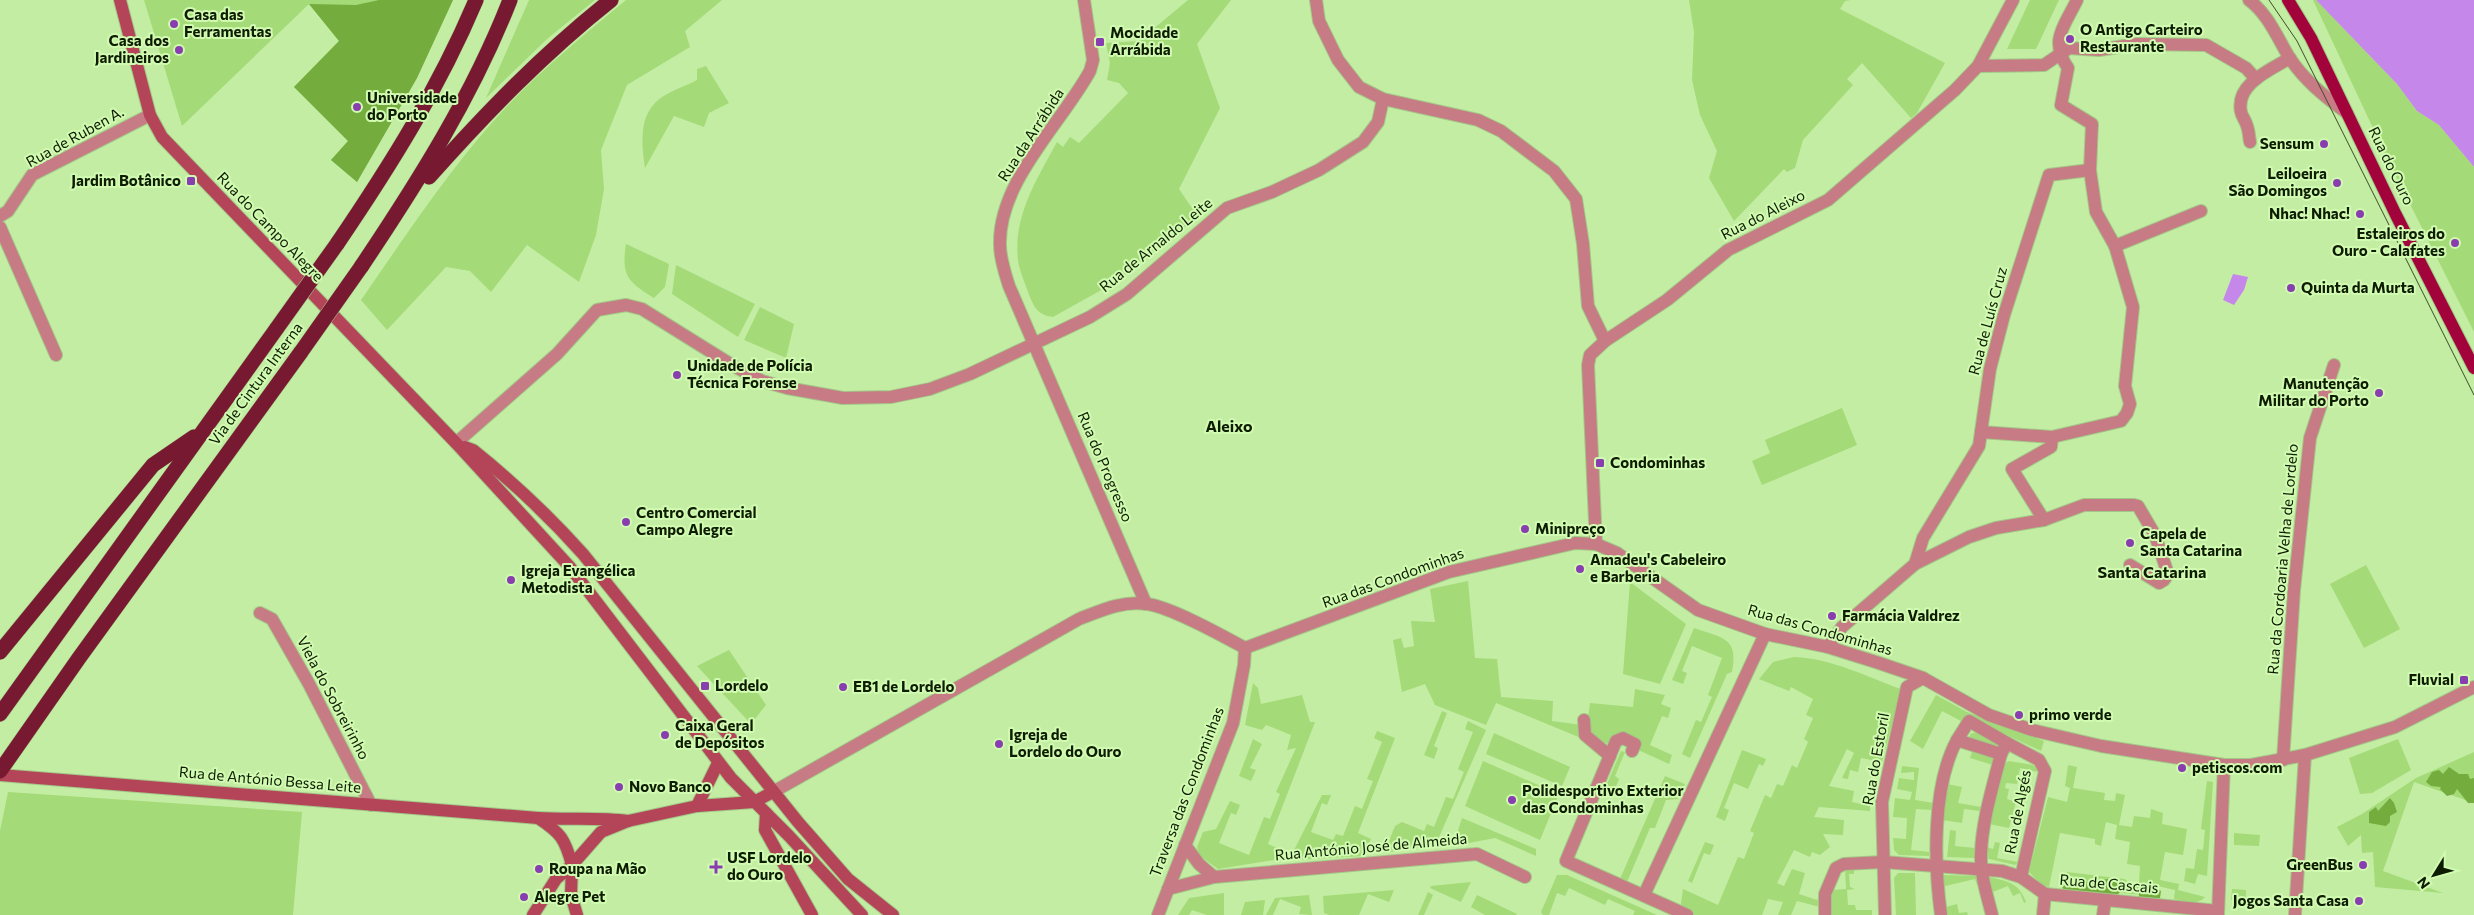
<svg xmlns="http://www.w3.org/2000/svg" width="2474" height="915" viewBox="0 0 2474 915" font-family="Commissioner,sans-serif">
<rect width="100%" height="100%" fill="#c4eda4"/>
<g fill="#a4da77">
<polygon points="144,0 453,0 417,78 357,182 331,160 348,141 294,87 339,41 309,4 182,126"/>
<polygon points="529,0 595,0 547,39 486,98"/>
<path d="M626,0H722L685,31L690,47L627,85L601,150L604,189L596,235L579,282L527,245L491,292L470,271L446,267L387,330L361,300C402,241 442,180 489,126C530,79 579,39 626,0Z"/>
<path d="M1188,0H1231L1197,44L1220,108L1179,189L1198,217L1121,279L1053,317C1037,315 1034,307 1028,292C1025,283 1019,270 1018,260C1013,216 1037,179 1057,142L1063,147L1070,137L1079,143L1128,93L1119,83L1107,80L1110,63L1106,43L1139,41Z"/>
<polygon points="1689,0 1851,0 1845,1 1840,9 1945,63 1917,113 1911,118 1862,63 1847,79 1853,85 1803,140 1795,168 1787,172 1784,169 1734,221 1709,178 1717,151 1700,115 1692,80 1694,32"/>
<polygon points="2030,0 2059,0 2036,49 2007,49"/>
<polygon points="2313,0 2316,0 2397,84 2417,111 2439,125 2474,167 2474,332 2387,158"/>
<path d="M706,66L729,103L709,113L704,127L674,116L645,168C641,139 638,108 669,93C678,88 688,85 697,80V69Z"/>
<path d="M626,244L669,264L665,287L654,298C628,282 621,276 626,244Z"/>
<polygon points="676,265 755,304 738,337 672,294"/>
<polygon points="760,307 794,324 786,358 744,340"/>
<polygon points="1842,408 1857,445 1762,485 1752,461 1770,453 1765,440"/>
<polygon points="2366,565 2400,629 2364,648 2330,584"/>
<polygon points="1468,581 1475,658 1497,659 1501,697 1553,701 1552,721 1582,725 1581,738 1496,703 1486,725 1435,705 1425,684 1402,692 1393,640 1401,638 1404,648 1414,646 1411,621 1435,622 1430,589"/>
<polygon points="1630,582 1686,624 1660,684 1623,674"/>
<path d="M1694,628C1722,638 1739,637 1732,672L1727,674L1690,758L1682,754L1696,720L1701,722L1712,697L1708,695L1722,658L1692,646L1682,671L1687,673L1683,684L1672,680Z"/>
<polygon points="729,650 766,705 751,724 697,666"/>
<path d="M1794,657C1831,658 1867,677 1901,689L1882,762L1861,758L1858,772L1850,770L1848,779L1842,778L1854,753L1847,749L1829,786L1854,791L1852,802L1870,806V811L1819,807L1814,817L1844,820L1843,835L1823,834L1830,847L1820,855L1812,852L1810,857L1794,850L1777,883L1784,886L1792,869L1805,873L1799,894L1817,900L1823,887L1820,907L1797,901L1791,915H1778L1783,902L1768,899L1762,915H1693L1684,911L1681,903L1683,889L1718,905L1738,857L1744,859L1754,833L1750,831L1765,795L1771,798L1777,784L1783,786L1792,765L1797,768L1808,742L1804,739L1813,718L1806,715L1813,699L1791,687L1789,691L1759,679L1773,662Z"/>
<polygon points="1253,683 1258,688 1261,704 1302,695 1310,722 1315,722 1268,844 1279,849 1274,860 1218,869 1199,855 1197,847 1203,832 1216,829 1230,801 1240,805 1236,815 1231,813 1219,843 1249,855 1264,817 1270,819 1280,794 1276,792 1296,748 1287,750 1291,735 1266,725 1262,730 1245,725"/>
<path d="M1635,689L1665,695L1661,704L1671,708L1668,718L1662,716L1650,745L1672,755L1669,764L1636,749L1638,744C1622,744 1593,748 1589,728C1587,720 1589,711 1590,703L1633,707Z"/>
<polygon points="1936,695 1967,712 2044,741 2041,751 1966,716 1961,721 1942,711 1923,749 1910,741"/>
<polygon points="1442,711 1447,713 1434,746 1438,748 1434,759 1424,755"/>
<polygon points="1468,721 1486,730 1436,844 1384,853 1395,826 1402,822 1424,831 1427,824 1434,827 1446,797 1453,799 1464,772 1458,769 1473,732 1465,729"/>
<polygon points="1377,731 1395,738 1358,833 1371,839 1364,856 1294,860 1293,852 1322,795 1331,795 1327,805 1322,803 1311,832 1333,840 1336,834 1343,836 1355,806 1362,809 1373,781 1367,779 1382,742 1374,738"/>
<polygon points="1977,732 1999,746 1996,748 1970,740 1970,734"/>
<polygon points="1494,733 1570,767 1562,786 1486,754"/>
<polygon points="1253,739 1262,744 1250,768 1256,770 1251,781 1239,776"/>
<polygon points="2398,739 2411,770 2372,793 2360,794 2349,758"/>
<polygon points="1973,749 1993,756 1993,765 1970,758"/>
<polygon points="1742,750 1766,759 1763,766 1759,764 1748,789 1734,783 1724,808 1729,810 1725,821 1716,817"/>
<polygon points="1621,751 1625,752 1615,776 1619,779 1615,789 1606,786"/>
<polygon points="2474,752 2474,803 2414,782 2383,871 2443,893 2375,887 2373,852 2362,853 2361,835 2348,846 2337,827 2362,814 2416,778"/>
<polygon points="1483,761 1559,794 1540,840 1465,806"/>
<polygon points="2009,761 2033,765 2038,769 2037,772 2020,768 2017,784 2006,783 2005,788 2009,789 2007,799 2016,802 2009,828 1989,824 2004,764"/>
<path d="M2068,765L2077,767L2073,788L2105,793L2104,800L2115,801L2116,793L2125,795L2119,825L2132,827L2134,816L2150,818L2151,809L2163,813L2162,824L2187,829L2183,855L2165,852L2160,880L2179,884L2178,890L2205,897C2198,906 2184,901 2174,899L2175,890L2153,885L2152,896L2066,887L2067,872L2125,879L2128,883H2139L2140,866L2127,864L2130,842L2115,839L2117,825L2106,822L2101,846L2095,844V839L2060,833L2049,887C2041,886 2035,878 2029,872L2048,797L2067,802L2070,788L2065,786Z"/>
<polygon points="1902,766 1919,768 1915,800 1934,803 1933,810 1916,809 1911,850 1929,852 1929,856 1899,855 1894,850 1893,838 1906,839 1907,818 1893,817 1895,798 1910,800 1912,792 1897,789 1899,778 1914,780 1914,772 1901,773"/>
<polygon points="1665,776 1685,784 1678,799 1666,800 1655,828 1650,828 1627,882 1620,879"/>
<polygon points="2207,781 2213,782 2207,876 2198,874 2195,884 2184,881 2186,868 2194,869 2197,849 2203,850 2205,830 2201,829"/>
<polygon points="1947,784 1962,787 1958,803 1981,807 1980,811 1964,809 1962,823 1942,820"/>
<polygon points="8,792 302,812 293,915 0,915 0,831"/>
<polygon points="1462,818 1536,849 1536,856 1495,838 1453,846"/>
<polygon points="1950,830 1956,831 1955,846 1975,848 1976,843 1976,855 1974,858 1947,857"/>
<polygon points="2234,833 2260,835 2259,846 2234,845"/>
<polygon points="1705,842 1714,845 1710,855 1704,853 1692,883 1688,881"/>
<polygon points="1995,842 2000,843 1997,858 2018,862 2015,865 1985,858 1986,847 1993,849"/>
<polygon points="1845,868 1854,868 1854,874 1849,874 1850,887 1855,889 1847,890 1848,905 1855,905 1856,910 1872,910 1872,915 1829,915 1828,905 1832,890 1846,889"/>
<polygon points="1898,873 1915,873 1916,915 1896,915 1894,878"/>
<polygon points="1557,875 1567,875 1657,915 1633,915 1635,911 1608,899 1605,905 1569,888 1565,896 1557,893 1549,915 1543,915 1541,912"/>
<polygon points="1943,875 1976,876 1979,885 1977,885 1975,879 1941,887"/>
<path d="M1989,877C2008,881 2019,883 2026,902L2024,903L2020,893L2013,896L2008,886L1990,893Z"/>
<polygon points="1471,882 1461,902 1430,888 1431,886"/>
<polygon points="2232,889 2246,890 2246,901 2231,900"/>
<polygon points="1394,890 1389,902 1368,894 1359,915 1329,915 1324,913 1323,896"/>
<polygon points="1428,892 1433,895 1424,915 1418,915"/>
<polygon points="1224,893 1224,915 1207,915 1192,910 1189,915 1178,915 1189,898"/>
<polygon points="1309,895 1312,915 1299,914 1301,907 1280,899 1273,915 1266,915 1275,898"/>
<polygon points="1477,895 1517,914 1516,915 1485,915 1471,907"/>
<polygon points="1265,900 1263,915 1241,915 1245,902"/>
<polygon points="1957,904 1959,913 1967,912 1968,915 1944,915 1942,908"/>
</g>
<g fill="#74ac3e">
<polygon points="379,0 453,0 417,78 357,182 331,160 348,141 294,87 339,41 309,4 356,5"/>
<polygon points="2449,767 2459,774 2468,774 2470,779 2474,778 2474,803 2468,803 2457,789 2454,794 2447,796 2440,789 2441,787 2431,786 2426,782 2432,772 2439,770 2443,774"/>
<polygon points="2390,798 2394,803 2397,812 2390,816 2390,822 2386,826 2369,823 2369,812 2376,807 2378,811"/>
<path d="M2108,879L2121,884L2123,889L2116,896L2066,894L2061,885L2064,881C2077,883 2089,880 2102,883V880Z"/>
<polygon points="2141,889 2154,892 2158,889 2161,891 2160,898 2150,900 2139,897 2139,891"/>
</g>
<g fill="#c687ea">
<polygon points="2316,0 2474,0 2474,167 2439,125 2417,111 2397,84"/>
<polygon points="2233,274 2248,277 2244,290 2234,305 2223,300"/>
</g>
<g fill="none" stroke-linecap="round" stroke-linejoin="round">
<defs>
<g id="minor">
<path d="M1084,0L1093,60L1090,71C1061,124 998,182 1000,245C1000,259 1005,273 1009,286L1146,604"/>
<polyline points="1316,0 1319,21 1338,60 1359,87 1383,99 1478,120 1501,131 1554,171 1576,199 1583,244 1588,306 1605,341"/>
<path d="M2249,0C2268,14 2277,37 2289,57C2304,80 2325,97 2347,113"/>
<polyline points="1978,66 2044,65 2069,48 2099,50 2137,44 2206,45 2246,68 2256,79"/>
<path d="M2250,142C2249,137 2249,131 2247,126C2246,121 2242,117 2241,112C2235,84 2270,70 2290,58"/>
<polyline points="0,216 8,211 32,175 150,115"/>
<polyline points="0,227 56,355"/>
<polyline points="2115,246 2201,211"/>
<path d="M1981,432L2052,437L2121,421L2127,413L2130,404L2125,386L2133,307L2115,246L2096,212L2090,170L2092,124L2061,105L2068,68C2049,40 2064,27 2077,0"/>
<polyline points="456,443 557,354 597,310 626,305 642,309 732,365 762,381 787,388 843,398 891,397 930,389 970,374 1090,317 1127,294 1227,208 1272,192 1319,170 1363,142 1378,122 1383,99"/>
<polyline points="2044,520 2012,469 2051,447 2052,437"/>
<polyline points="1596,544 1588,365 1590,355 1605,341 1667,300 1728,250 1828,200 1955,90 1978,66 2013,0"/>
<polyline points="1915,564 1969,537 1996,528 2044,520 2084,505 2134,505 2138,506 2155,535 2168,574 2164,580 2159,583 2130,565"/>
<polyline points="260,613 272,619 309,684 371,805"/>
<polyline points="1828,647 1842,627 1915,564 1923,538 1979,446 1990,369 2004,315 2049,175 2090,170"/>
<polyline points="1584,720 1585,735 1610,756"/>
<polygon points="1969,721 2007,743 2001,754 1957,740"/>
<polyline points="2007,743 2039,760 2045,771 2021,877"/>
<polyline points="1632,751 1635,744 1623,738 1616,741 1566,861 1687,915"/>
<polyline points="2283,760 2294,590 2310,438 2334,365"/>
<polyline points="1185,845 1199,864 1214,877"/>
<polyline points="1168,889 1214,877 1477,854 1525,877"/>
<polyline points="1644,895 1765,634"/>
<polyline points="1158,915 1233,723 1244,665 1245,648"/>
<polyline points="1825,915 1825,894 1836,868 1844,864 1883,862 2002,871 2021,877 2045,894 2218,911"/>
<polyline points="1885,915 1882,802 1907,687 1923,678"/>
<path d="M1941,915C1934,864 1932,786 1957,740"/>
<path d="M1992,915C1987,895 1980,874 1981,854C1982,820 1993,786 2001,754"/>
<polyline points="2043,915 2045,894"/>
<polyline points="2103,915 2105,901"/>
<polyline points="2218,915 2224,765"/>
<polyline points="2295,915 2305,755"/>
</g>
<path id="tertiary" d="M773,792L1079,619C1100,611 1123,600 1147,604C1171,607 1223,636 1245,648L1449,572L1575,543L1596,544L1617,553L1698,610L1765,634L1828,647L1879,663L1923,678L1989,715L2032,730L2101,746L2224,765H2251L2305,755L2395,727L2474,687"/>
<g id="secondary">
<polyline points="120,0 150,115 162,137 456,443 569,566 731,778 789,836 862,915"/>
<path d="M465,447L473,450C513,482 549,516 583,554L798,822L848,879L893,915"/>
<path d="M0,775L538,818C568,820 599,817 628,821"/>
<polyline points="697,806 718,763"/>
<polyline points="766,813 765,830 812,915"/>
<path d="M533,915L556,879L572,865C565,839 561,833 538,818"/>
<polyline points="577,915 571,895 572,865 601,832 628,821 697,806 754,802 773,792"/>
</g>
<polyline id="primary" points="2288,0 2311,38 2396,215 2474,368"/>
<g id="motorway">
<path d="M429,177C486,113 544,53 611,0"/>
<path d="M337,244C390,166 439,88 476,0"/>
<path d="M361,267C418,182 473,95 510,0"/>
<polyline points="0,652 153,465 194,437"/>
<polyline points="0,714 277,328"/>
<polyline points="0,771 79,658 301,352"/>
</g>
</defs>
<use href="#minor" stroke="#a3c787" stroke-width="14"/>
<use href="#tertiary" stroke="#a3c787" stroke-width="14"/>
<use href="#secondary" stroke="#a3c787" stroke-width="14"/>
<use href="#primary" stroke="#a3c787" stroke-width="14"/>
<use href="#motorway" stroke="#a3c787" stroke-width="16"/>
<use href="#minor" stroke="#c77b84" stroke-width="12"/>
<use href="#tertiary" stroke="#c77b84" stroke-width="12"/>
<use href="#secondary" stroke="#b44559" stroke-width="12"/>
<use href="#primary" stroke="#a3033b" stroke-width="12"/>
<use href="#motorway" stroke="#771930" stroke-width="15"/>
<polyline stroke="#3a4f29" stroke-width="1" points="2269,0 2297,41 2474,395"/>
<defs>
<g id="motorway-bridge">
<polyline points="277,328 337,244"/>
<polyline points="301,352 361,267"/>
</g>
</defs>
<use href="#motorway-bridge" stroke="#a3c787" stroke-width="16" stroke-linecap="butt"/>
<use href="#motorway-bridge" stroke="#771930" stroke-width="15"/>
</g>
<g fill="#893eb0" stroke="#d1fbb1" stroke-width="2">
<circle cx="174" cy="24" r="5"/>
<circle cx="2070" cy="39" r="5"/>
<rect x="1095" y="37" width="10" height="10" rx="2.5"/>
<circle cx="179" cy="50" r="5"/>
<circle cx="357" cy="107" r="5"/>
<circle cx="2324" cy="144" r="5"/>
<rect x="186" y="176" width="10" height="10" rx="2.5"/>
<circle cx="2337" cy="183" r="5"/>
<circle cx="2360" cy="214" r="5"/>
<circle cx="2455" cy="243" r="5"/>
<circle cx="2291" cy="288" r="5"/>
<circle cx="677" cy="375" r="5"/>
<circle cx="2379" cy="393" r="5"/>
<rect x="1595" y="458" width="10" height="10" rx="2.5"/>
<circle cx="626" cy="522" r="5"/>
<circle cx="1525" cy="529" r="5"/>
<circle cx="2130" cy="543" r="5"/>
<circle cx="1580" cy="569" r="5"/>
<circle cx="511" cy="580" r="5"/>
<circle cx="1832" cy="616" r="5"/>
<rect x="2459" y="675" width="10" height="10" rx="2.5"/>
<rect x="700" y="681" width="10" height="10" rx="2.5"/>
<circle cx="843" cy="687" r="5"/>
<circle cx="2019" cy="715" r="5"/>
<circle cx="665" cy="735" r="5"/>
<circle cx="999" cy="744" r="5"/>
<circle cx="2182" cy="768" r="5"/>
<circle cx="619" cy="787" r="5"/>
<circle cx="1512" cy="800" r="5"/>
<circle cx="2363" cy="865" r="5"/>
<path d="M713.5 859.5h5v5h5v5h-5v5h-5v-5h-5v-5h5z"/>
<circle cx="539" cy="869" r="5"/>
<circle cx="524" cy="897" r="5"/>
<circle cx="2359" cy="901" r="5"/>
</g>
<g text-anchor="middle" stroke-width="4" stroke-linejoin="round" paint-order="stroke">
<g font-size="15" font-weight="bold" fill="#0e1c02" stroke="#d1fbb1" text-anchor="start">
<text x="184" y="20">Casa das<tspan x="184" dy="17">Ferramentas</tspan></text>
<text x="2080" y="35">O Antigo Carteiro<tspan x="2080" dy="17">Restaurante</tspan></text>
<text x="1110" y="38">Mocidade<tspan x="1110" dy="17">Arrábida</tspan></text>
<text x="169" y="46" text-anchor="end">Casa dos<tspan x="169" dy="17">Jardineiros</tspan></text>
<text x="367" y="103">Universidade<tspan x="367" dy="17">do Porto</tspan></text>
<text x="2314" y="149" text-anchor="end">Sensum</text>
<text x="2327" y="179" text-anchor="end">Leiloeira<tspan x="2327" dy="17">São Domingos</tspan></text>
<text x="181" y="186" text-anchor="end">Jardim Botânico</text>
<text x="2350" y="219" text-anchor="end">Nhac! Nhac!</text>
<text x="2445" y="239" text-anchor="end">Estaleiros do<tspan x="2445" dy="17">Ouro - Calafates</tspan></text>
<text x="2301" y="293">Quinta da Murta</text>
<text x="687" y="371">Unidade de Polícia<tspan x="687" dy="17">Técnica Forense</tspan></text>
<text x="2369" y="389" text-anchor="end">Manutenção<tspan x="2369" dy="17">Militar do Porto</tspan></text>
<text x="1610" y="468">Condominhas</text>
<text x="636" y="518">Centro Comercial<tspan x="636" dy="17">Campo Alegre</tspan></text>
<text x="1535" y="534">Minipreço</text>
<text x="2140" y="539">Capela de<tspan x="2140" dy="17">Santa Catarina</tspan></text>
<text x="1590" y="565">Amadeu's Cabeleiro<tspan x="1590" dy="17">e Barberia</tspan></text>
<text x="521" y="576">Igreja Evangélica<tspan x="521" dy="17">Metodista</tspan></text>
<text x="1842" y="621">Farmácia Valdrez</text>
<text x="2454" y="685" text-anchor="end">Fluvial</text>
<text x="715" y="691">Lordelo</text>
<text x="853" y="692">EB1 de Lordelo</text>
<text x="2029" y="720">primo verde</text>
<text x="675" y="731">Caixa Geral<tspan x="675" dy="17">de Depósitos</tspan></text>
<text x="1009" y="740">Igreja de<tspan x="1009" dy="17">Lordelo do Ouro</tspan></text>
<text x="2192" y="773">petiscos.com</text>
<text x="629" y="792">Novo Banco</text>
<text x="1522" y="796">Polidesportivo Exterior<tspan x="1522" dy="17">das Condominhas</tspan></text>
<text x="727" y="863">USF Lordelo<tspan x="727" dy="17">do Ouro</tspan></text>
<text x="2353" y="870" text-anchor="end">GreenBus</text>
<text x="549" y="874">Roupa na Mão</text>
<text x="534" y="902">Alegre Pet</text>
<text x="2349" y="906" text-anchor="end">Jogos Santa Casa</text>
</g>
<g font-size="15" fill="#0e1c02" stroke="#d1fbb1">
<text transform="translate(1031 135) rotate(-57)" y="5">Rua da Arrábida</text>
<text transform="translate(75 137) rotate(-29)" y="5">Rua de Ruben A.</text>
<text transform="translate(2391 166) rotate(64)" y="5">Rua do Ouro</text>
<text transform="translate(1763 215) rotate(-27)" y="5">Rua do Aleixo</text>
<text transform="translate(270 227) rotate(46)" y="5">Rua do Campo Alegre</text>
<text transform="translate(1156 245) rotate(-39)" y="5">Rua de Arnaldo Leite</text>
<text transform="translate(1988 321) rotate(-75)" y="5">Rua de Luís Cruz</text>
<text transform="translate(256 384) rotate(-54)" y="5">Via de Cintura Interna</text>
<text transform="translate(1105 467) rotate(67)" y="5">Rua do Progresso</text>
<text transform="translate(2283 559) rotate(-85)" y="5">Rua da Cordoaria Velha de Lordelo</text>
<text transform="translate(1393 578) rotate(-20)" y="5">Rua das Condominhas</text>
<text transform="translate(1820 630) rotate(16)" y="5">Rua das Condominhas</text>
<text transform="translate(333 698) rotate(62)" y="5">Viela do Sobreirinho</text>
<text transform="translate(1876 759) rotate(-80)" y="5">Rua do Estoril</text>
<text transform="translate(270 780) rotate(5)" y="5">Rua de António Bessa Leite</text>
<text transform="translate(1187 792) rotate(-69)" y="5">Traversa das Condominhas</text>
<text transform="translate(2018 812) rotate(-79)" y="5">Rua de Algés</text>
<text transform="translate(1371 847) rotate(-5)" y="5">Rua António José de Almeida</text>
<text transform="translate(2109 884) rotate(5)" y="5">Rua de Cascais</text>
</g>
<g font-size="16" font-weight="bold" fill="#0e1c02" stroke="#d1fbb1">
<text x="1229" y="432">Aleixo</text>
<text x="2152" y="578">Santa Catarina</text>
</g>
</g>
<g transform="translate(2434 875) rotate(233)" stroke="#d1fbb1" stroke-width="4" paint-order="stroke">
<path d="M0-4L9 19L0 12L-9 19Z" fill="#0e1c02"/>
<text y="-8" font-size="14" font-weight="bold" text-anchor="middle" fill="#0e1c02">N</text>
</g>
</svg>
